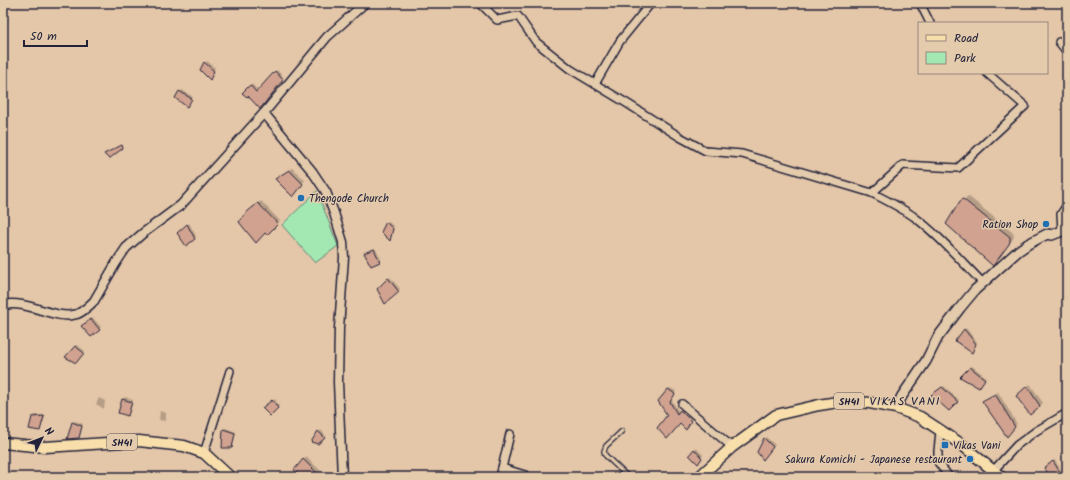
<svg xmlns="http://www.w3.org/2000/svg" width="1070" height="480" viewBox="0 0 1070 480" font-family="Kalam,sans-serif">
<rect width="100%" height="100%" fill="#e4c6a8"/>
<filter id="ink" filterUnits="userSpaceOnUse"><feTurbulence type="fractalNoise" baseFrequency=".025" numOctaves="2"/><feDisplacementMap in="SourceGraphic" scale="8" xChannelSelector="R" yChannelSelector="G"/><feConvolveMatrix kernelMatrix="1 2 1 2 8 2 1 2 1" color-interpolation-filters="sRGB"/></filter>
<g filter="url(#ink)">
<polygon fill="#a3e8b3" stroke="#628577" points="317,191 338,246 315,263 282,225"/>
<g fill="#0003">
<polygon points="207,61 215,68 211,77 201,70"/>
<polygon points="277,70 284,78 262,106 243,93 252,84 258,91"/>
<polygon points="182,90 193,97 188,104 180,92"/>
<polygon points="292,168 305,180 296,193 276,179"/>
<polygon points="968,196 1013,233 1014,236 1013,239 997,260 961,202"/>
<polygon points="261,201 280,221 267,234 250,210"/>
<polygon points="388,221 394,227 390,240 387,223"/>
<polygon points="189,223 196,236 195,238 178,233"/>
<polygon points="375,248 381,259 379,261 365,253"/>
<polygon points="390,277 400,289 386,303 378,289"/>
<polygon points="93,318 101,327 99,329 84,325"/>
<polygon points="966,328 977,342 972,352 956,341"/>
<polygon points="77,345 85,351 76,362 66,357"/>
<polygon points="972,366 986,377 981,385 962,377"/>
<polygon points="1030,384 1043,403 1040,406 1017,396"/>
<polygon points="944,386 959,400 949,410 934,394"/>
<polygon points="670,388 676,391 671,399 679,412 682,409 692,419 687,427 669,415 668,389"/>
<polygon points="998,392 1017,424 1007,435 984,401"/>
<polygon points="125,397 133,400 129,413 128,415 119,412 123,399"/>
<polygon points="99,398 105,401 104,409 96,404"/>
<polygon points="275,399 279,406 270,414 265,406"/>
<polygon points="160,411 166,413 166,421 159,420"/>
<polygon points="35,415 46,415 41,428 40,430 33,417"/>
<polygon points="75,421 83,424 80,435 78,437 73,423"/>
<polygon points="226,428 236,432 233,445 231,447 224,429"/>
<polygon points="321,430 326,436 318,443 312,441"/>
<polygon points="766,437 775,445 763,459 765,439"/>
<polygon points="696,448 703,455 699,461 694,450"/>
<polygon points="306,457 322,472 319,477 303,477 304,460"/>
<polygon points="1055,460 1062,472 1056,477 1052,477 1045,468"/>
</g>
<g fill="#d1a28f" stroke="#22223b">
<polygon points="204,62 214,71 210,80 200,70"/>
<polygon points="275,71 283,80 260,109 248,96 247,97 242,93 250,85 256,92"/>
<polygon points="179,91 192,99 187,107 175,98"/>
<polygon points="122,145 123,148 109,159 104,154"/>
<polygon points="289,170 303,184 293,197 275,179"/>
<polygon points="963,199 1010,237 1010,241 1009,244 993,266 946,224 960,201"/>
<polygon points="258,203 278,224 267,235 265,233 256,243 239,222 247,212"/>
<polygon points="386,222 393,229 390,241 381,232"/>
<polygon points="187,224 195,239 186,246 177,233"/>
<polygon points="374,249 380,262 371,266 364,253"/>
<polygon points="388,278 399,292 385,304 377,289"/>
<polygon points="91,319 100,330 91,337 81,326"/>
<polygon points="964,329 976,344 972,353 955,341"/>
<polygon points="75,346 84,353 76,363 65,357"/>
<polygon points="970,367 985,379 979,388 960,377"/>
<polygon points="1027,386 1040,406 1030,415 1016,396"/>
<polygon points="942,387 958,402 949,411 931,395"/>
<polygon points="668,389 675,394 670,402 677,414 680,410 691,421 686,430 680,424 667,439 657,428 667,415 658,401"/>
<polygon points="995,394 1015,427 1007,437 982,401"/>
<polygon points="122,399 132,402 128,416 118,413"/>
<polygon points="272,400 278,408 270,416 262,408"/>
<polygon points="44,416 40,431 29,429 32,417"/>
<polygon points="72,422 82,426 79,438 67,439"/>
<polygon points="223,429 235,433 232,448 222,448"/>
<polygon points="318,431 325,438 318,444 311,442"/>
<polygon points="764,438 773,447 763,460 757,452"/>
<polygon points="694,449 702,458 698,464 689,455"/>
<polygon points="303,459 321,477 301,477 294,470"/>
<polygon points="1053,461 1061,474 1057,477 1051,477 1044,468"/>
</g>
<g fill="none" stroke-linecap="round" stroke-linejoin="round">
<defs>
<polyline id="service" points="622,431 606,446 604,451 605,455 628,477"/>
<g id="minor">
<path d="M480,3L497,20L518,16L536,42L570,69L628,104L680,137L706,151L742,154L872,193C886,200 900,207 913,216C939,235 960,260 983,283"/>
<polyline points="920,3 930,23"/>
<polyline points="1059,42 1067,52"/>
<polyline points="595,84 620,41 651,3"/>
<polyline points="872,193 903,165 958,168 1025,106 987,73"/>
<polyline points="1062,231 1061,214 1067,205"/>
<polyline points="682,404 732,447"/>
<polyline points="940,431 938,451 938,462 949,477"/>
<polyline points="204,453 230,371"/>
<polyline points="502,468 510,434"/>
<polyline points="993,471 1017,445 1036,431 1067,413"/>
<polyline points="500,477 502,468 525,475 528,477"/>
</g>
<g id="tertiary">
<polyline points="264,113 312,171 326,192 334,213 343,242 344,257 339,328 338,382 342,477"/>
<path d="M3,305C28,299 54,321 77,314C83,312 89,306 94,301L116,263L126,248L142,234L181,205L264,113L327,37L365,3"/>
</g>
<polyline id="secondary" points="896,408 902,396 926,361 938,337 960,308 975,290 1018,251 1028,244 1047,234 1052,235 1067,229"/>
<g id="primary">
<polyline points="3,443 45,447 139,441 184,446 204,453 230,477"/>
<polyline points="699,477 732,447 776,415 819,405 844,401 870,403 896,408 920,417 961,444 1001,477"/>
</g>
</defs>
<use href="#service" stroke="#22223b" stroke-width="6"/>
<use href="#minor" stroke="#22223b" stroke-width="10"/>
<use href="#tertiary" stroke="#22223b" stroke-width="11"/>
<use href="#secondary" stroke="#22223b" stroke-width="12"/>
<use href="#primary" stroke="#22223b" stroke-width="13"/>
<use href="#service" stroke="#e4cbac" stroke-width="3.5"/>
<use href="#minor" stroke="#e4cbac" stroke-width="7"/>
<use href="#tertiary" stroke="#e4cbac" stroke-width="8"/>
<use href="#secondary" stroke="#e4cbac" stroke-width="9"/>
<use href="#primary" stroke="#f8deab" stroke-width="10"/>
</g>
</g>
<g fill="#1f6fb2" stroke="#e4cbac" stroke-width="1.5">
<circle cx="301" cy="198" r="4"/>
<circle cx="1046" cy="224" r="4"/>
<rect x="941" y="441" width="8" height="8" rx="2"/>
<circle cx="970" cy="459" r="4"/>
</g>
<g text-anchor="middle" stroke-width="3" stroke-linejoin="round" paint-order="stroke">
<g fill="#e4cbac" stroke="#5c555d" stroke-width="1">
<rect x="834" y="393" width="30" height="16" rx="3"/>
<rect x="107" y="434" width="30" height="16" rx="3"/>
</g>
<g font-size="10" font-weight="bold" fill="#22223b">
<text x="849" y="405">SH41</text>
<text x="122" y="446">SH41</text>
</g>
<g font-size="11" fill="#22223b" stroke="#e4cbac" text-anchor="start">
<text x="309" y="202">Thengode Church</text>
<text x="1038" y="228" text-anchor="end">Ration Shop</text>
<text x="953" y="449">Vikas Vani</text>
<text x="962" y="463" text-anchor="end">Sakura Komichi - Japanese restaurant</text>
</g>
<g font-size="12" letter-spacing="1" fill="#22223b" stroke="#e4cbac">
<text x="905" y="405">VIKAS VANI</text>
</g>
</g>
<rect width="1070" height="480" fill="none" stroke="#e4cbac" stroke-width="16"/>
<rect x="8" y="8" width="1054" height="464" fill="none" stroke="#22223b" stroke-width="1.5" filter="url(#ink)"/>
<rect x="918" y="22" width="130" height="52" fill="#e4cbac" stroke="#96877f"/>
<rect x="926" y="35" width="20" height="6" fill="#f8deab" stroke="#96877f"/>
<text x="954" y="42" font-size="12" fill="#22223b">Road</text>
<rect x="926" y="52" width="20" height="12" fill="#a3e8b3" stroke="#96877f"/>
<text x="954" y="62" font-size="12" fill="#22223b">Park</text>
<g transform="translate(42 438) rotate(47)" stroke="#e4cbac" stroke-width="3" paint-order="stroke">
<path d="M0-3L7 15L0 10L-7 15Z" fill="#22223b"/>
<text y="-6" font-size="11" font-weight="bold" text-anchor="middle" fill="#22223b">N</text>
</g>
<path d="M24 40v6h63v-6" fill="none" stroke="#22223b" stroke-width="2"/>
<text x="30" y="40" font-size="12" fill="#22223b" stroke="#e4cbac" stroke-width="3" paint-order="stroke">50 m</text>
</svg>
